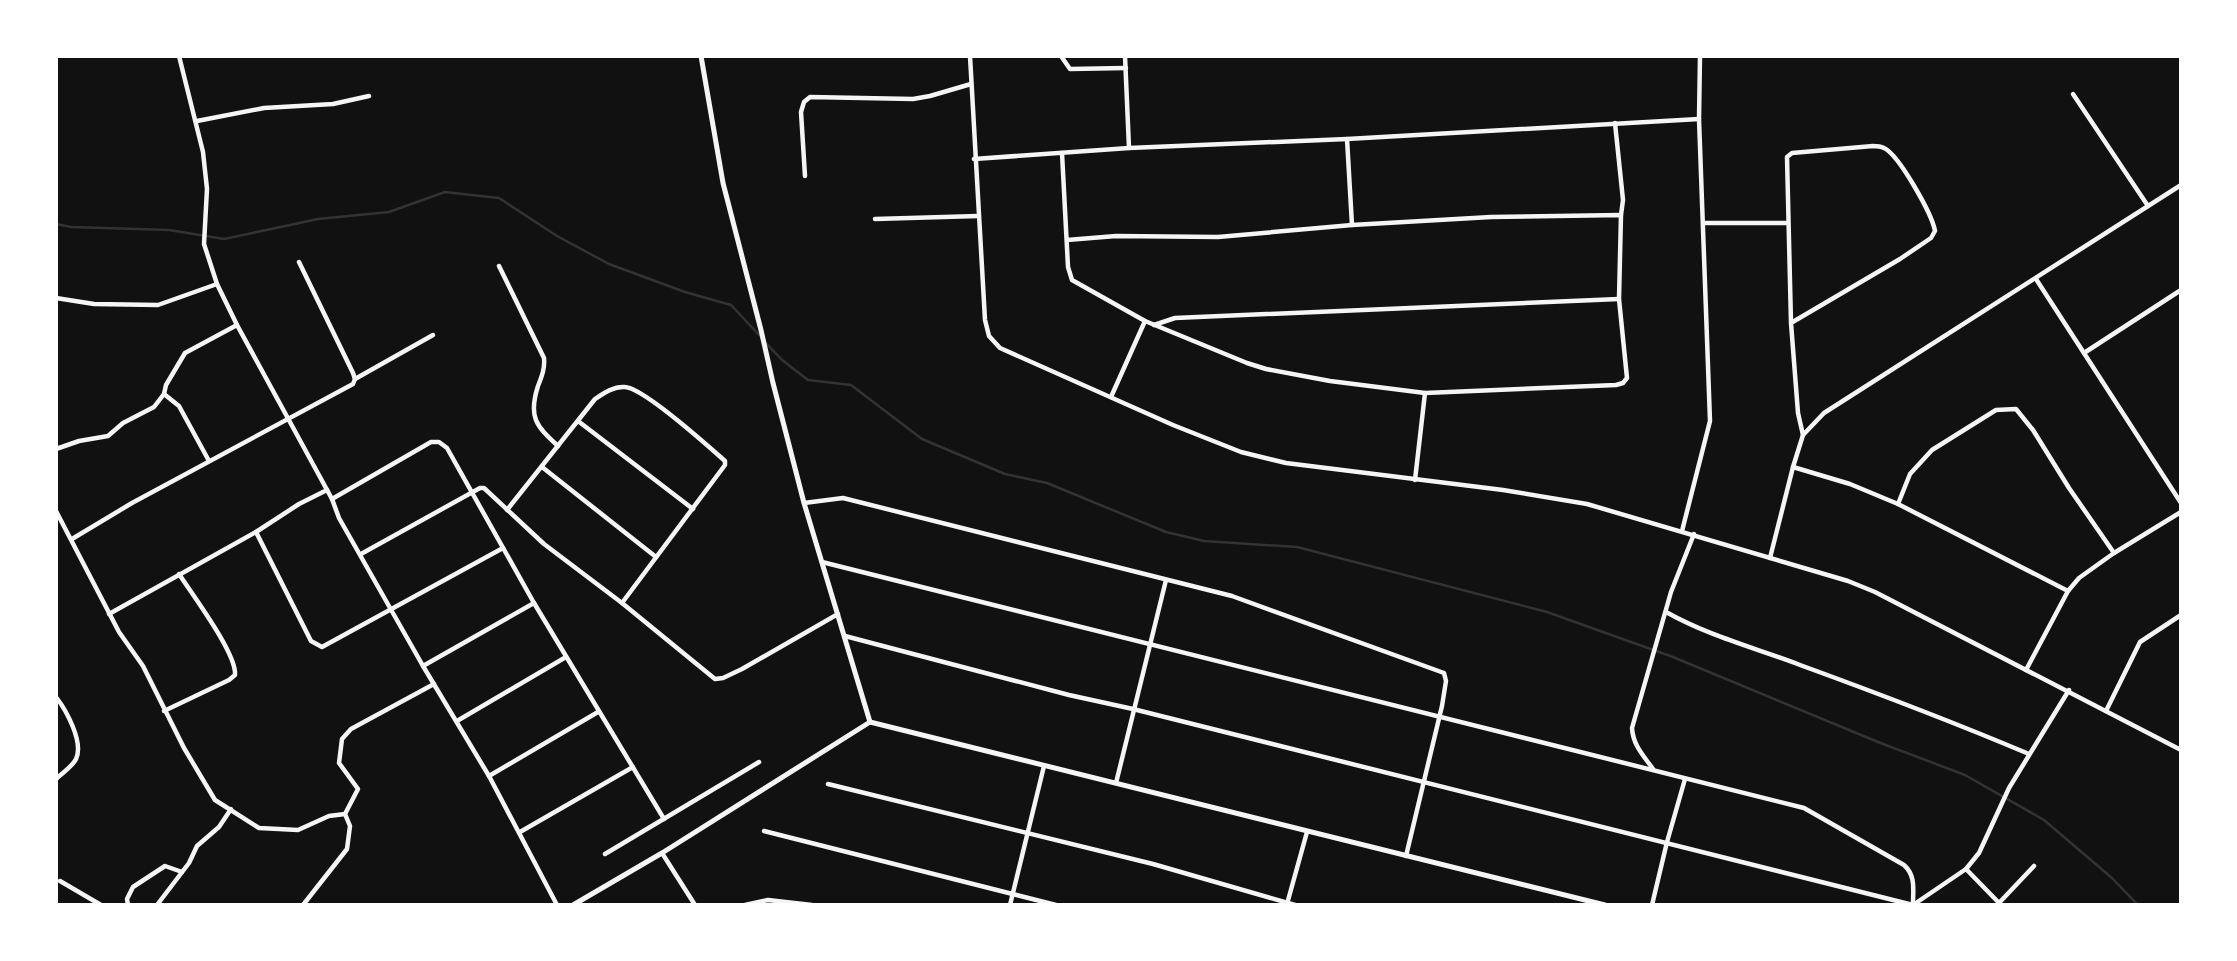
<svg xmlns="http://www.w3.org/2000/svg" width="2237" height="961" viewBox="0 0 2237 961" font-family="'Zilla Slab',serif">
<rect width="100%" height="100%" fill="#111"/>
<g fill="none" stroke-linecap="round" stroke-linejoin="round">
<g stroke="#333" stroke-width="2.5">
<polyline points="56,224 71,227 169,230 224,239 318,219 389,212 445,192 499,198 557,236 609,264 685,292 731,305 762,338"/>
<polyline points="766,343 782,360 808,380 851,385 922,439 1005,474 1047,483 1166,532 1204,541 1297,547 1547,612 1673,657 1878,742 1965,775 2044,820 2112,878 2138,905"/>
</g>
<g stroke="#f5f5f5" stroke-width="4.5">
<polyline points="179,56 203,152 207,189 204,244 217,284 237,325 332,499 339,518 423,666 489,776 557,905"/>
<polyline points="970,56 985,320 989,336 1000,348 1173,425 1241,452 1286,463 1503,490 1587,504 1848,581 1875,592 2181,750"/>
<polyline points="1061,56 1070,69 1126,68"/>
<polyline points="2073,94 2148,206"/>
<polyline points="197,121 264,108 333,104 369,96"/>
<polyline points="1615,123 1623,200 1621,215"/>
<polyline points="1347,139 1352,225"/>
<polyline points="1129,148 1347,139 1699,119"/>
<polyline points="1062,153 1068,267 1072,280 1145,321 1247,363 1266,369 1330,381 1425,393 1616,385 1623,383 1627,378 1619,299 1621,215 1491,217 1352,225 1218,237 1116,236 1067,240"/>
<polyline points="974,159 1129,148 1125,56"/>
<polyline points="805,176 801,112 804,102 810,97 913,99 930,96 971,84"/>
<polyline points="875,219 978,216"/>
<polyline points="1704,223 1788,223"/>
<path d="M499,266L544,358C545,368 542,376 538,386C528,417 536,426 558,446"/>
<polyline points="2036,279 2181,503"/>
<polyline points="56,298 94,304 158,305 217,284"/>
<path d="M1791,323L1900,259L1931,238L1935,231C1932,214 1899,155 1884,148C1880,146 1876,146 1873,146L1792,153L1787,157L1791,323L1798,413L1803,435"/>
<polyline points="1154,325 1175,318 1619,299"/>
<polyline points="2084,353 2181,290"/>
<polyline points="355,379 433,335"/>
<polyline points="164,394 179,406 209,461"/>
<polyline points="1111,397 1145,321"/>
<polyline points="578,421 693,509"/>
<polyline points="56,449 79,441 108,436 123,423 154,407 164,394 166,385 185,353 237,325"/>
<polyline points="542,467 656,557"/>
<polyline points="1793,467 1850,484 1898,504 2068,591"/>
<polyline points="1415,480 1425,393"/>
<polyline points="327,490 299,504 256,532 311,641 322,647 503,548"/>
<polyline points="332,499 431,442 439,442 447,448 534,603 664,819"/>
<polyline points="804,503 843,498 1232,596 1444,673 1446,681 1442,706 1406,856"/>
<polyline points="1898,504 1910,474 1932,450 1996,410 2016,409 2033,430 2069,488 2114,553"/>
<path d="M507,510L595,399C604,393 614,386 625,387C644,388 708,446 725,461V465L622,603"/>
<polyline points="56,511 119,632 143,666 184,748 215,800 259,828 298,830 329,816 345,814"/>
<polyline points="1682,531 1710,421 1699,119 1700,56"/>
<polyline points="72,539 132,503 353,384 355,379 353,373 299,262"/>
<polyline points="361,554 480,488 484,488 544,544 622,603 715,679 723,678 742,669 838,614"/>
<polyline points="1770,558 1793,467 1803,435 1824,413 2181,185"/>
<path d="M822,562L1804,808L1904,865C1916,876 1913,889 1913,904"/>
<path d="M1666,612C1711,637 1753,647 1800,665C1877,693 1953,722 2029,754"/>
<polyline points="109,614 256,532"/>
<polyline points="845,636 1069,695 1133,709 1913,905 1966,869 1979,853 2009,788 2069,690"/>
<polyline points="423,666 534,603"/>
<polyline points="2026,670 2068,591 2079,578 2114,553 2181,512"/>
<path d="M56,697C66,710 84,742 76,759C72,767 62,773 56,779"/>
<path d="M164,711L229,680L235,675C237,654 192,594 179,574"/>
<polyline points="2106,711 2140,642 2181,615"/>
<polyline points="457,721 566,657"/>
<path d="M1653,769C1643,755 1633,745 1632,728L1671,592L1694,534"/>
<polyline points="489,776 598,712"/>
<polyline points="1116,783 1166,580"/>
<polyline points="828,784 1153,864 1295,905"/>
<polyline points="764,831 1056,905"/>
<polyline points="520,832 633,767"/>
<polyline points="662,853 695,905"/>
<polyline points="605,854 759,762"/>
<polyline points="1966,869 2001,905"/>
<polyline points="60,881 101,905"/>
<polyline points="1999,903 2034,866"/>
<polyline points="1287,904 1307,832"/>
<polyline points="128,905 127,899 133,887 165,866 182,872"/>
<polyline points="157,905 189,863 197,846 219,827 231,809"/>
<polyline points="303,905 347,849 350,826 345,814 358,789 339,763 342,739 351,729 434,684"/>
<polyline points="745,905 768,900 812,905"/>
<polyline points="1010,905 1044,766"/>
<polyline points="1652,905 1667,842 1685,779"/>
</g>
<g stroke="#f5f5f5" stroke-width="5">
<polyline points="701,56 723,183 761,330 773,383 804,503 870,722"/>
<polyline points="573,905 662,853 870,722 1605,905"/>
</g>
</g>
<rect width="2237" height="961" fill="none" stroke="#ffffff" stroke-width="116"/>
</svg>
